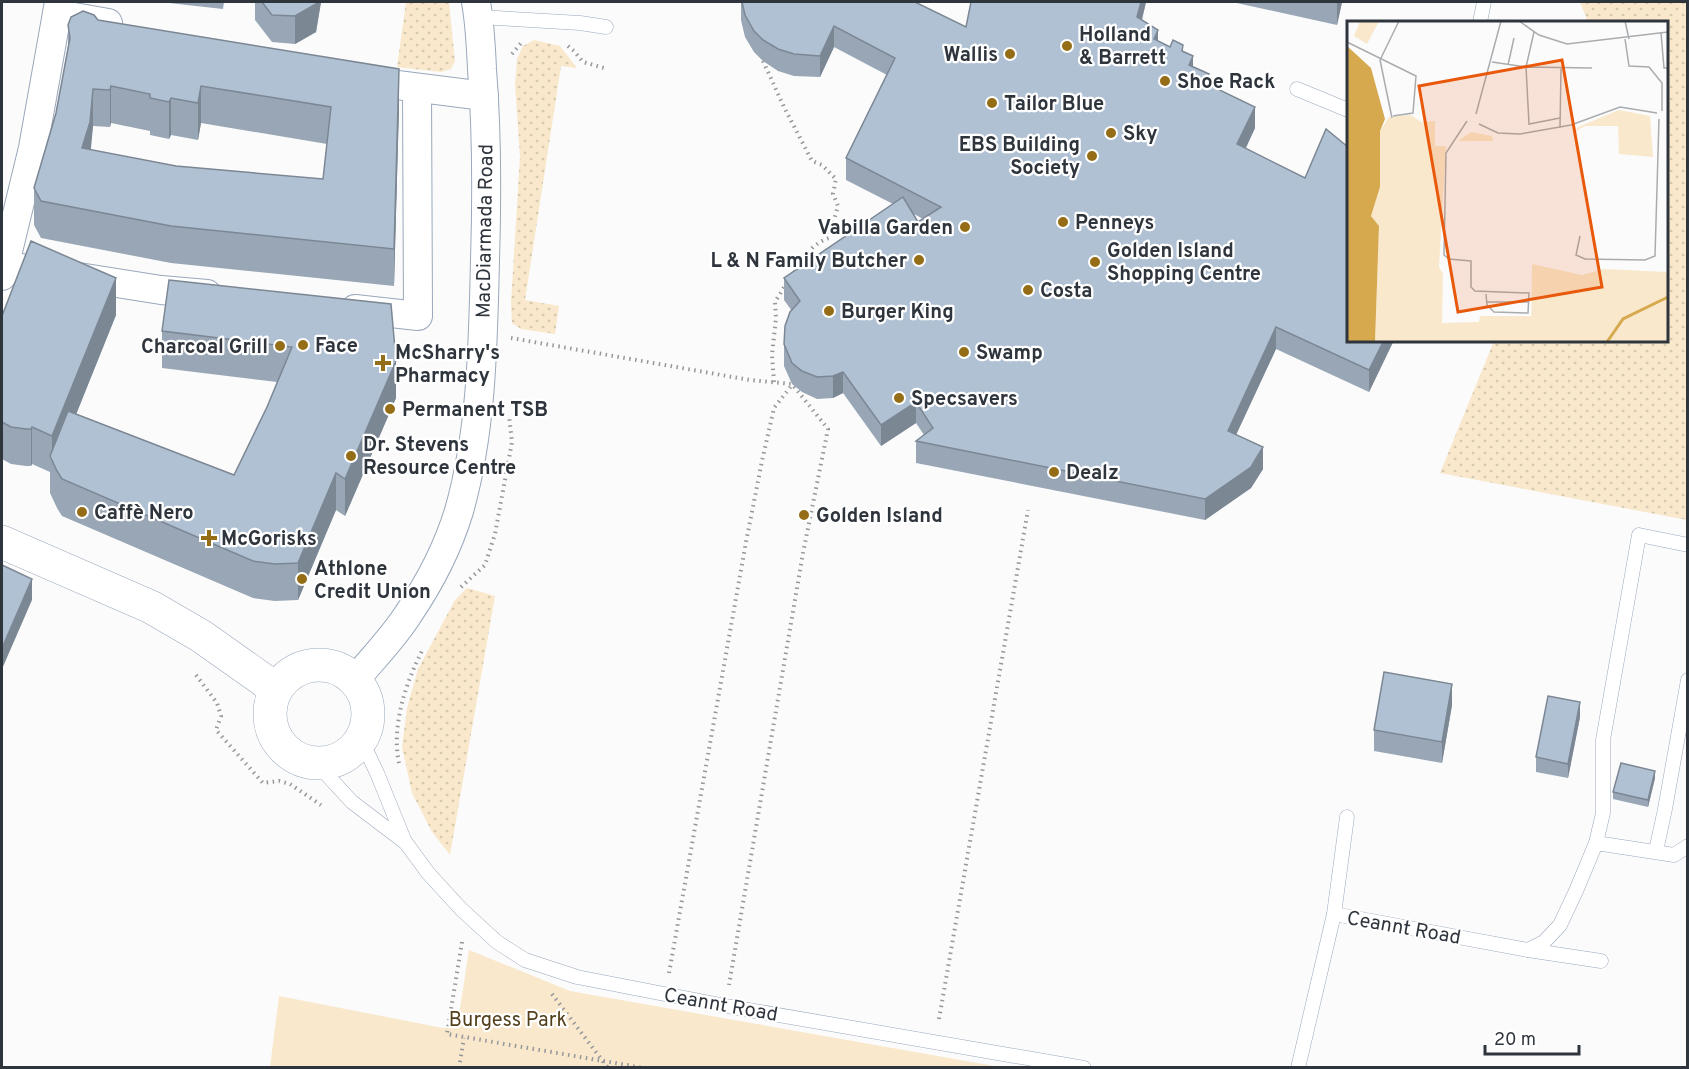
<svg xmlns="http://www.w3.org/2000/svg" width="1689" height="1069" viewBox="0 0 1689 1069" font-family="Overpass,sans-serif">
<defs>
<pattern id="grass-dots" width="8" height="8" patternUnits="userSpaceOnUse" patternTransform="scale(1.5)"><rect width="8" height="8" fill="#f9e8cb"/><path d="M2 2h.1M6 6h.1" fill="none" stroke="#d6c8af" stroke-width="1.8" stroke-linecap="round"/></pattern>
</defs>
<rect width="100%" height="100%" fill="#fbfbfb"/>
<g fill="url(#grass-dots)">
<polygon points="406,2 449,2 455,61 451,69 441,72 397,67"/>
<polygon points="1580,2 1687,2 1687,520 1440,473 1494,341 1666,340 1666,22 1588,22"/>
<polygon points="534,40 560,46 577,68 561,66 525,300 559,306 555,334 521,329 512,323 511,303 520,156 515,85 517,59 523,46"/>
<polygon points="467,588 495,596 450,855 432,832 412,793 402,747 407,708 418,669 455,600"/>
</g>
<polygon fill="#f9e8cb" points="469,950 570,991 1000,1067 270,1067 279,996 443,1028 457,1028"/>
<g fill="none" stroke-linecap="round" stroke-linejoin="round">
<defs>
<g id="lane">
<polyline points="479,17 580,23 606,27"/>
<polyline points="1480,22 1484,2"/>
<polyline points="1297,89 1348,110"/>
<polyline points="361,739 377,773 405,842"/>
<polyline points="316,763 352,802 406,843 428,873 461,909 497,942 525,960 577,977 726,1006 1084,1068"/>
<polyline points="1596,843 1674,855 1688,846"/>
<polyline points="1656,851 1665,809 1688,680"/>
<polyline points="1334,914 1347,817"/>
<polyline points="1528,950 1601,961"/>
<polyline points="1298,1068 1334,914 1528,950 1544,942 1560,925 1576,891 1596,843 1603,813 1603,740 1639,535 1688,545"/>
</g>
<g id="street">
<polyline points="57,14 108,23"/>
<polyline points="397,85 484,96"/>
<polyline points="2,265 161,290 207,294"/>
<polyline points="2,276 33,148 59,2"/>
<polyline points="355,309 418,316 417,88"/>
<path d="M355,680C373,658 394,637 409,613C430,582 448,547 459,511C482,430 483,343 485,260C487,196 487,132 482,69C481,47 480,24 476,2"/>
</g>
<g id="secondary">
<polyline points="2,542 151,607 201,636 276,689"/>
<circle cx="319" cy="714" r="49"/>
</g>
</defs>
<use href="#lane" stroke="#99a8bb" stroke-width="15"/>
<use href="#street" stroke="#99a8bb" stroke-width="30"/>
<use href="#secondary" stroke="#99a8bb" stroke-width="34"/>
<g stroke="#94979b" stroke-width="4" stroke-dasharray="1.5 4.5" stroke-linecap="butt">
<polyline points="568,46 574,51 583,62 604,68"/>
<polyline points="512,54 522,42"/>
<path d="M763,61L784,107L812,161L822,165L836,179L833,194L838,206L829,238C811,244 804,258 794,273"/>
<polyline points="511,338 750,380 792,384 828,429 803,553 729,985"/>
<polyline points="774,382 772,355 776,318 775,302 786,284"/>
<polyline points="461,587 485,565 495,534 512,442 509,416"/>
<polyline points="196,675 217,703 221,716 216,730 263,783 279,781 290,784 321,805"/>
<path d="M399,763C391,726 406,682 423,649"/>
<polyline points="462,942 447,1034 644,1068"/>
<polyline points="669,973 746,542 762,461 774,408 792,385"/>
<polyline points="552,994 608,1068"/>
<polyline points="939,1019 1028,510"/>
<polyline points="459,1068 464,1038"/>
</g>
<use href="#lane" stroke="#fff" stroke-width="14"/>
<use href="#street" stroke="#fff" stroke-width="28"/>
<use href="#secondary" stroke="#fff" stroke-width="33"/>
</g>
<g fill="#98a6b6" fill-rule="evenodd">
<polygon points="160,2 224,2 223,9"/>
<polygon points="255,2 321,2 316,32 295,44 272,42 255,20"/>
<path d="M741,2H915L966,27L1146,2L1142,20L1158,41L1170,47L1183,51L1193,67L1209,85L1255,128L1246,148L1348,340H1394L1369,392L1276,349L1236,435L1263,469L1251,488L1205,520L916,463V441L924,435L916,423L881,446L843,393L833,398L817,399L802,392L792,384L784,366V344L792,311L784,300V278L893,204L846,180V158L887,75L834,47L820,77L794,76L778,71L763,61L754,52L745,37L741,20ZM914,214L923,219L918,222Z"/>
<polygon points="1232,2 1342,2 1337,25"/>
<path d="M98,20L399,106L394,286L171,263L41,238L34,225V188L56,113L68,46V25ZM111,123L150,131V135L169,139L171,135L198,140L201,123L327,144L323,179L176,166L90,150L93,126L110,127Z"/>
<polygon points="169,280 396,398 345,516 336,510 298,600 275,601 253,598 62,516 57,508 50,493 50,472 32,464 31,466 26,466 11,464 2,459 2,316 116,315 76,414 234,475 267,407 277,382 162,368 162,331"/>
<polygon points="1452,705 1442,763 1374,751 1374,730"/>
<polygon points="1580,717 1568,778 1536,772 1536,757"/>
<polygon points="1655,778 1648,807 1613,799 1613,792"/>
</g>
<g fill="#7c8794">
<polygon points="317,2 321,2 316,32 295,44 295,16"/>
<polygon points="1141,2 1146,2 1137,39 1137,17"/>
<polygon points="1338,2 1342,2 1337,25 1337,3"/>
<polygon points="834,26 834,47 820,77 820,56"/>
<polygon points="1158,30 1158,51 1154,39"/>
<polygon points="1193,56 1193,77 1189,65"/>
<polygon points="399,69 399,106 394,286 394,249"/>
<polygon points="1209,74 1209,96 1205,83"/>
<polygon points="111,86 111,123 110,127 110,90"/>
<polygon points="201,86 201,123 198,140 198,103"/>
<polygon points="93,89 93,126 90,159 82,148"/>
<polygon points="171,98 171,135 169,139 169,102"/>
<polygon points="1255,107 1255,128 1237,166 1237,144"/>
<polygon points="116,278 116,315 55,467 52,460 52,436"/>
<polygon points="1276,327 1276,349 1228,452 1228,431"/>
<polygon points="1384,340 1394,340 1369,392 1369,370"/>
<polygon points="396,361 396,398 345,516 345,479"/>
<polygon points="843,372 843,393 833,398 833,376"/>
<polygon points="916,402 916,423 881,446 881,425"/>
<polygon points="32,427 32,464 31,466 31,429"/>
<polygon points="1263,447 1263,469 1251,488 1205,520 1205,499"/>
<polygon points="336,473 336,510 298,600 298,563"/>
<polygon points="32,579 32,600 2,669 2,648"/>
<polygon points="1452,684 1452,705 1442,763 1442,742"/>
<polygon points="1580,702 1580,717 1568,778 1568,764"/>
<polygon points="1655,771 1655,778 1648,807 1648,800"/>
</g>
<g fill="#b1c1d4" stroke="#7c8794" stroke-width="1.5" fill-rule="evenodd">
<polygon points="262,2 317,2 316,4 295,16 272,15"/>
<polygon points="742,2 915,2 966,27 971,2 1141,2 1137,17 1158,30 1154,39 1170,47 1173,40 1183,45 1182,51 1193,56 1189,65 1209,74 1205,83 1255,107 1237,144 1305,178 1326,129 1348,147 1348,340 1384,340 1369,370 1276,327 1228,431 1263,447 1251,467 1205,499 916,441 933,428 916,402 881,425 843,372 833,376 817,377 802,371 792,363 784,344 785,326 790,312 800,301 784,278 903,197 918,222 941,207 846,158 895,58 834,26 820,56 794,54 778,49 763,40 754,31 745,15"/>
<path d="M83,11L94,15L98,20L399,69L394,249L171,226L41,201L34,188L56,113L70,38L68,25L71,17ZM111,86L150,94V98L169,102L171,98L198,103L201,86L331,107L323,179L176,166L82,148L90,122L93,89L110,90Z"/>
<polygon points="31,241 116,278 52,436 32,427 31,429 26,429 11,427 2,422 2,316"/>
<polygon points="169,280 391,304 396,361 345,479 336,473 298,563 275,564 253,561 62,479 57,471 50,456 68,411 234,475 267,407 292,347 162,331"/>
<polygon points="2,565 32,579 2,648"/>
<polygon points="1384,672 1452,684 1442,742 1374,730"/>
<polygon points="1548,696 1580,702 1568,764 1536,757"/>
<polygon points="1621,763 1655,771 1648,800 1613,792"/>
</g>
<g fill="#946d16" stroke="#fff" stroke-width="2">
<circle cx="1067" cy="46" r="6"/>
<circle cx="1010" cy="54" r="6"/>
<circle cx="1165" cy="81" r="6"/>
<circle cx="992" cy="103" r="6"/>
<circle cx="1111" cy="133" r="6"/>
<circle cx="1092" cy="156" r="6"/>
<circle cx="1063" cy="222" r="6"/>
<circle cx="965" cy="227" r="6"/>
<circle cx="919" cy="260" r="6"/>
<circle cx="1095" cy="262" r="6"/>
<circle cx="1028" cy="290" r="6"/>
<circle cx="829" cy="311" r="6"/>
<circle cx="303" cy="345" r="6"/>
<circle cx="280" cy="346" r="6"/>
<circle cx="964" cy="352" r="6"/>
<path d="M380 354h6v6h6v6h-6v6h-6v-6h-6v-6h6z"/>
<circle cx="899" cy="398" r="6"/>
<circle cx="390" cy="409" r="6"/>
<circle cx="351" cy="456" r="6"/>
<circle cx="1054" cy="472" r="6"/>
<circle cx="82" cy="512" r="6"/>
<circle cx="804" cy="515" r="6"/>
<path d="M206 529h6v6h6v6h-6v6h-6v-6h-6v-6h6z"/>
<circle cx="302" cy="579" r="6"/>
</g>
<g text-anchor="middle" stroke-width="4.5" stroke-linejoin="round" paint-order="stroke">
<g font-size="20" font-weight="bold" fill="#2f353d" stroke="#fff" text-anchor="start">
<text x="1079" y="41">Holland<tspan x="1079" dy="23">&amp; Barrett</tspan></text>
<text x="998" y="61" text-anchor="end">Wallis</text>
<text x="1177" y="88">Shoe Rack</text>
<text x="1004" y="110">Tailor Blue</text>
<text x="1123" y="140">Sky</text>
<text x="1080" y="151" text-anchor="end">EBS Building<tspan x="1080" dy="23">Society</tspan></text>
<text x="1075" y="229">Penneys</text>
<text x="953" y="234" text-anchor="end">Vabilla Garden</text>
<text x="1107" y="257">Golden Island<tspan x="1107" dy="23">Shopping Centre</tspan></text>
<text x="907" y="267" text-anchor="end">L &amp; N Family Butcher</text>
<text x="1040" y="297">Costa</text>
<text x="841" y="318">Burger King</text>
<text x="315" y="352">Face</text>
<text x="268" y="353" text-anchor="end">Charcoal Grill</text>
<text x="395" y="359">McSharry's<tspan x="395" dy="23">Pharmacy</tspan></text>
<text x="976" y="359">Swamp</text>
<text x="911" y="405">Specsavers</text>
<text x="402" y="416">Permanent TSB</text>
<text x="363" y="451">Dr. Stevens<tspan x="363" dy="23">Resource Centre</tspan></text>
<text x="1066" y="479">Dealz</text>
<text x="94" y="519">Caffè Nero</text>
<text x="816" y="522">Golden Island</text>
<text x="221" y="545">McGorisks</text>
<text x="314" y="575">Athlone<tspan x="314" dy="23">Credit Union</tspan></text>
</g>
<g font-size="20" fill="#2f353d" stroke="#fff">
<text transform="translate(484 231) rotate(-89)" y="7">MacDiarmada Road</text>
<text transform="translate(1404 927) rotate(10)" y="7">Ceannt Road</text>
<text transform="translate(721 1004) rotate(10)" y="7">Ceannt Road</text>
</g>
<g font-size="20" fill="#523f19" stroke="#fff">
<text x="508" y="1026">Burgess Park</text>
</g>
</g>
<g transform="translate(1347 21)">
<rect width="321" height="321" fill="#fbfbfb"/>
<path d="M13,0H32L20,23L7,15ZM272,89L303,95L306,136L272,133L271,105H238L228,111L231,106ZM124,111L145,115L146,120H111ZM185,243L235,254L257,248L321,251V321H184Z" fill="#f9e8cb"/>
<path d="M64,94L74,101L88,100V125H99L92,246L96,253L95,302L132,301L133,295H185L184,321H28L32,206L24,195L33,166V110L42,96Z" fill="#f9e8cb"/>
<path d="M0,25L24,47L38,98L33,110V166L24,195L32,205L28,321H0Z" fill="#d7a94f"/>
<path fill="none" stroke="#d7a94f" stroke-width="3" d="M260,321L276,298L321,276"/>
<path fill="none" stroke="#a9acaf" stroke-width="1.5" d="M172,0L192,14L220,23L321,11M278,0L282,18M187,11L179,46L182,103L213,97M314,12L317,47H321M278,18L282,45L302,46L315,62V90M0,21L69,55L66,92L46,95M33,39L45,97M33,39L52,0M145,41L179,46L245,47M161,44L167,17M129,93L154,0M120,100L99,132L97,234L102,238L124,240V266L128,270L182,272L181,292L147,291L140,284L139,273M132,103L151,112L173,113L224,104L273,86L310,92M213,107L214,47M233,215L229,234L238,238L298,239L308,235L312,98M140,281H181"/>
<path fill="#e8590c" fill-opacity="0.15" stroke="#e8590c" stroke-width="3" d="M215,39L255,266L111,291L72,65Z"/>
<rect width="321" height="321" fill="none" stroke="#2f353d" stroke-width="3"/>
</g>
<rect width="1689" height="1069" fill="none" stroke="#2f353d" stroke-width="6"/>
<path d="M1485 1045v9h94v-9" fill="none" stroke="#2f353d" stroke-width="3"/>
<text x="1494" y="1045" font-size="18" fill="#2f353d" stroke="#ffffff" stroke-width="4.5" paint-order="stroke">20 m</text>
</svg>
